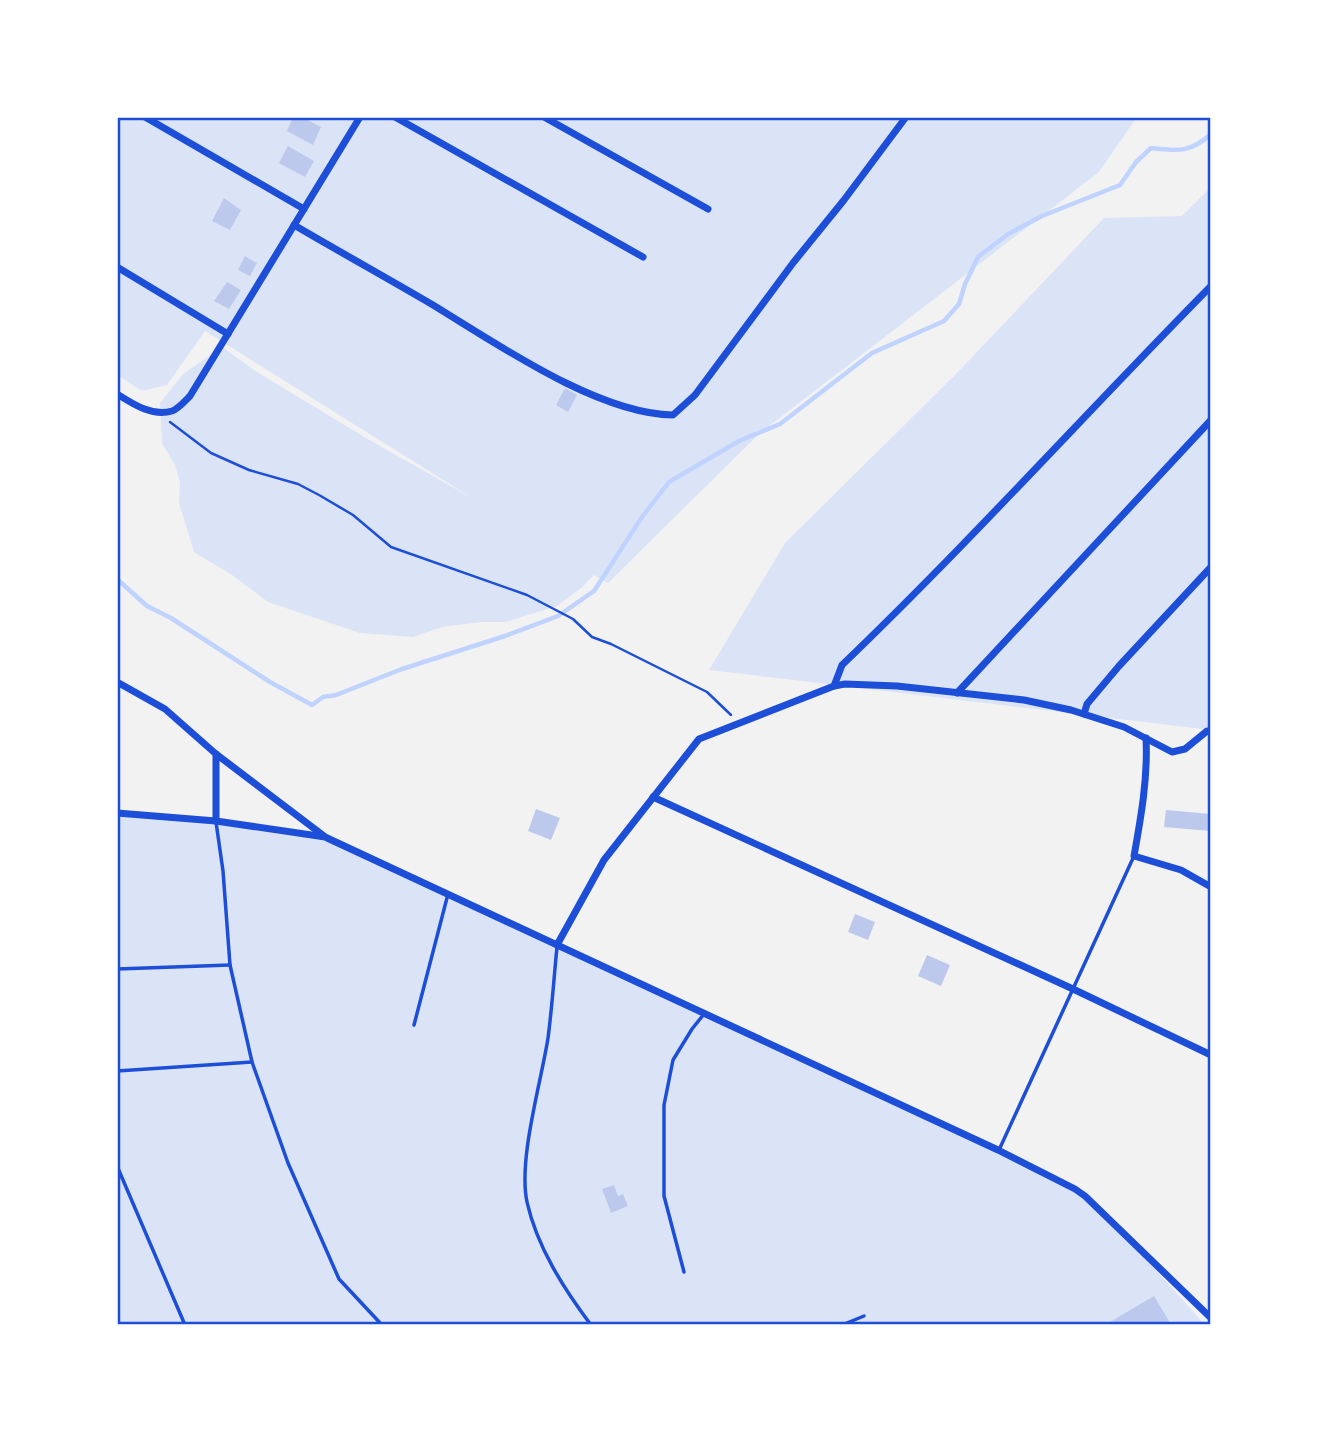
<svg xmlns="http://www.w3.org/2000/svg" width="1328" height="1442" viewBox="0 0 1328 1442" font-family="Montserrat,sans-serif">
<rect width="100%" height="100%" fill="#f2f2f2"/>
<g fill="#dbe4f7">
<polygon points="117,117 1137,117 1099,172 760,433 608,583 594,575 581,588 557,606 506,622 482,622 442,627 413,637 360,633 268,602 232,575 194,552 179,503 180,483 175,465 162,443 160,403 183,374 222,347 257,372 366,438 472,498 205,331 167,385 142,391 117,375"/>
<polygon points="1211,187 1211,730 709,670 785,543 956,374 1104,218 1182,216"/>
<polygon points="117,811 231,826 331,842 878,1095 1044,1169 1082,1190 1107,1215 1205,1325 117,1325"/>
</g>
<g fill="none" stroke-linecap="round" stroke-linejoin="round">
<path stroke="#bfd3fe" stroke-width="4.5" d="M117,579L147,606L171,618L270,682L312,705L323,697L336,695L402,669L505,636L558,616L594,591L642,517L669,482L739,441L780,424L872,353L944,321L959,304L965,284L978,257L1008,234L1042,216L1120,185L1136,162L1151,148C1178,151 1190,153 1211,134"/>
</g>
<g fill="#bdc9ec">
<polygon points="293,117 302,117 321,127 313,145 287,131"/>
<polygon points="288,146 314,161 305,177 279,163"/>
<polygon points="224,198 241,210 230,230 212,221"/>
<polygon points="245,256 257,263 250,276 238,270"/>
<polygon points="227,282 241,290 229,309 214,301"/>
<polygon points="565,388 577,395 568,412 556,405"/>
<polygon points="536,809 560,818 551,840 528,831"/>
<polygon points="1166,810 1211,814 1210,831 1164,827"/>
<polygon points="855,914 875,922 868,940 848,932"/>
<polygon points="927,955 950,965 941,986 918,976"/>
<polygon points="614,1185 618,1196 623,1194 628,1206 611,1213 602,1189"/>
<polygon points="1154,1296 1169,1321 1163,1325 1105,1325"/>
</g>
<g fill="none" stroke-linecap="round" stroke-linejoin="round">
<polyline stroke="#1d4ed8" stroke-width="2.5" points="170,422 211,453 249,470 298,484 319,495 353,515 391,547 527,595 573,619 592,637 611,644 707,692 731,715"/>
<g stroke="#1d4ed8" stroke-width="3.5">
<polyline points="216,822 223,871 230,965 252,1062 288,1163 339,1279 382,1325"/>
<path d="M557,947C554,977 552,1008 548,1038C541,1083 518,1159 527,1202C537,1247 564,1289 591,1325"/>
<polyline points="117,969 230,965"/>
<polyline points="414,1025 448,894"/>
<polyline points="117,1071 252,1062"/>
<polyline points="999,1150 1134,856"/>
<polyline points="117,1166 185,1325"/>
<polyline points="684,1272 664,1196 664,1105 673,1060 692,1029 704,1014"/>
<polyline points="842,1325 864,1316"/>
</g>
<g stroke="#1d4ed8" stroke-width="7">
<polyline points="145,117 304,209"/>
<polyline points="395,117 643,257"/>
<polyline points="544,117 708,209"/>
<path d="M294,225C340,252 387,278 433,305C497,344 598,414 673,415L695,395L793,263L844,200L906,117"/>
<polyline points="117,267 228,334"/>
<path d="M117,394C133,404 152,417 172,411C178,409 185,401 190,396L360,117"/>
<polyline points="117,682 165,709 216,754 324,836"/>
<path d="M834,686L842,665C969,543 1087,412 1211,286"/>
<polyline points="957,693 1211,420"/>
<polyline points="1084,714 1087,704 1119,666 1211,567"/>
<path d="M1146,738C1148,778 1141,817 1134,856L1181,870L1211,887"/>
<polyline points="653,797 1073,989 1211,1055"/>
<polyline points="117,813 216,821 325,837 998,1150 1075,1189 1085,1196 1211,1318"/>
<polyline points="216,821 216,754"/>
<polyline points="557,945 604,860 699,739 834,686 845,684 897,686 1024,700 1071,710 1124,727 1172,752 1185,749 1207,731 1211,732"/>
</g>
</g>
<rect width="1328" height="1442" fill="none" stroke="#ffffff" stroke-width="238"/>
<rect x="119" y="119" width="1090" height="1204" fill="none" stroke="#1d4ed8" stroke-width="2.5"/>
</svg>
